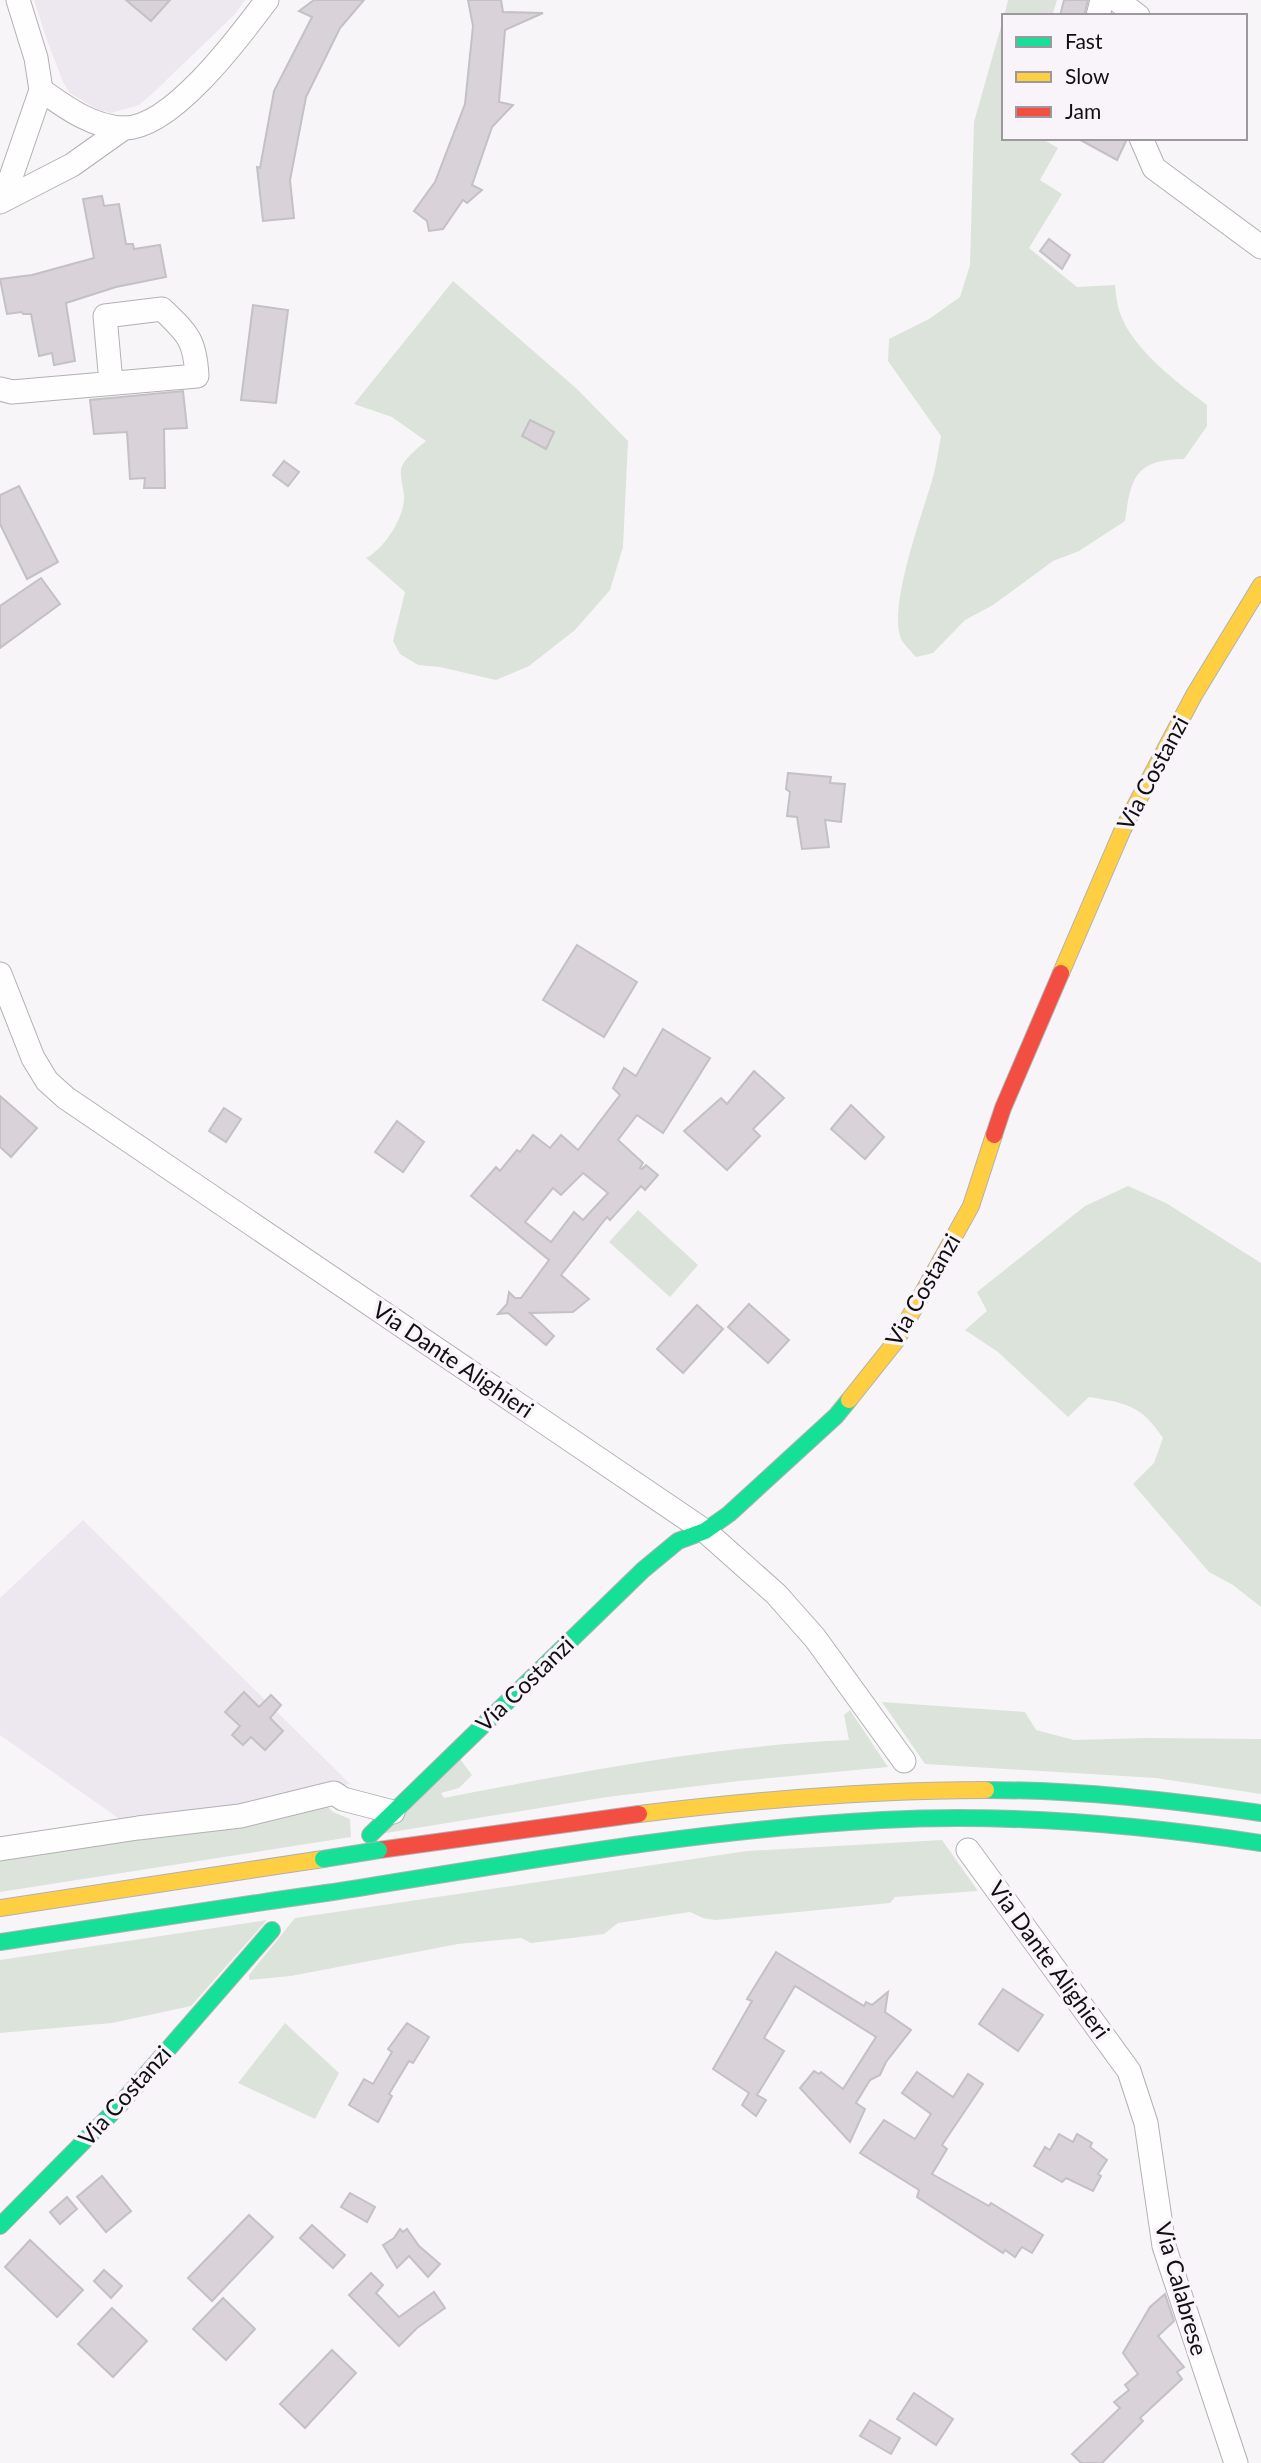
<svg xmlns="http://www.w3.org/2000/svg" width="1261" height="2463" viewBox="0 0 1261 2463" font-family="Lato,sans-serif">
<rect width="100%" height="100%" fill="#f8f5f9"/>
<g fill="#ede7ef">
<polygon points="34,0 245,0 235,14 154,92 139,105 111,113 97,109 70,93 63,82 47,40"/>
<polygon points="83,1520 350,1784 128,1825 0,1735 0,1598"/>
</g>
<g fill="#dbe3da">
<polygon points="1008,0 1057,0 1052,16 1004,16"/>
<path d="M1004,16V138H1047L1046,141L1058,148L1040,180L1062,194L1029,248L1077,287L1115,285C1116,294 1117,305 1120,313C1133,350 1177,382 1207,405V426L1184,459C1135,460 1131,477 1125,521L1079,551L1053,561L993,605L965,620L933,653L916,657C911,651 902,643 900,636C890,603 921,517 931,484C936,468 938,452 941,436L888,361L889,339L929,319L960,297L970,265L974,122Z"/>
<path d="M453,281L577,389L628,441L623,547L610,590L575,630L529,666L496,680L440,667L418,665L400,654L393,641L405,592L366,558C384,549 404,518 404,498C404,489 400,479 401,470C403,459 418,448 426,441L392,417L354,404Z"/>
<path d="M1128,1186L1166,1203L1261,1263V1607L1233,1585L1209,1572L1133,1484L1154,1463L1163,1438C1141,1405 1126,1403 1089,1397L1068,1417L998,1352L965,1330L987,1311L977,1292L1085,1206Z"/>
<polygon points="638,1210 698,1265 670,1297 609,1242"/>
<polygon points="882,1702 1025,1712 1036,1730 1074,1740 1145,1738 1261,1739 1261,1794 1156,1778 925,1764"/>
<path d="M850,1710L888,1767L739,1781L607,1797L380,1834L457,1755L472,1775L459,1788L441,1793L444,1798C578,1772 712,1746 849,1740L844,1715Z"/>
<polygon points="323,1802 333,1812 350,1819 351,1837 0,1892 0,1854"/>
<polygon points="942,1840 978,1891 895,1897 890,1903 715,1920 703,1918 690,1912 618,1923 604,1934 531,1943 521,1938 458,1944 291,1976 249,1980 249,1975 295,1918 747,1851"/>
<polygon points="267,1920 191,2006 112,2023 0,2033 0,1960"/>
<polygon points="285,2023 339,2073 315,2119 238,2083"/>
</g>
<g fill="#d9d2d9" stroke="#c3c1c3" stroke-width="2" fill-rule="evenodd">
<polygon points="126,0 170,0 151,21"/>
<polygon points="314,0 364,0 340,28 306,97 290,180 294,218 263,221 257,167 260,168 274,91 312,17 299,11"/>
<polygon points="468,0 501,0 503,12 543,13 505,30 499,102 513,105 492,127 472,185 482,190 467,203 463,200 443,229 429,231 427,221 414,211 435,182 465,104 473,26"/>
<polygon points="1064,0 1088,0 1084,16 1060,16"/>
<polygon points="1077,138 1127,138 1127,139 1117,160"/>
<polygon points="102,196 104,206 119,204 126,244 133,244 134,249 160,245 166,277 116,287 66,303 75,361 54,365 52,353 39,356 31,314 23,314 22,312 7,314 0,279 32,275 94,258 83,199"/>
<polygon points="1049,239 1070,255 1062,269 1040,251"/>
<polygon points="253,305 288,310 276,403 241,400"/>
<polygon points="183,391 187,428 164,429 165,488 144,488 145,478 130,479 127,432 94,434 90,400"/>
<polygon points="530,420 554,432 546,449 522,436"/>
<polygon points="284,461 299,472 288,486 273,475"/>
<polygon points="19,486 58,562 27,579 0,524 0,495"/>
<polygon points="41,578 60,604 0,648 0,606"/>
<polygon points="788,773 831,777 830,783 845,784 841,822 825,820 829,847 802,849 797,817 787,816 790,792 786,789"/>
<polygon points="577,945 637,982 604,1037 543,1000"/>
<path d="M663,1029L710,1058L663,1133L637,1115L618,1140L643,1163L640,1168L642,1169L646,1165L658,1175L645,1190L641,1186L610,1220L607,1217L561,1275L589,1299L573,1312L530,1313L554,1336L546,1345L508,1313L498,1314L507,1304L509,1292L515,1298H521L549,1260L471,1196L496,1167L500,1171L517,1150L520,1152L533,1135L550,1148L561,1135L578,1150L620,1095L613,1088L624,1068L636,1076ZM583,1173L608,1193L583,1220L574,1212L551,1242L525,1222L553,1188L561,1195Z"/>
<polygon points="754,1071 784,1098 753,1129 760,1136 727,1170 684,1131 721,1098 727,1104"/>
<polygon points="0,1096 37,1128 11,1157 0,1147"/>
<polygon points="851,1105 884,1137 865,1159 831,1129"/>
<polygon points="224,1108 241,1119 226,1142 209,1131"/>
<polygon points="397,1121 424,1142 403,1172 375,1152"/>
<polygon points="749,1304 789,1340 768,1363 728,1327"/>
<polygon points="697,1305 723,1329 683,1373 657,1349"/>
<polygon points="244,1692 259,1707 271,1695 281,1705 270,1718 283,1731 265,1750 251,1737 243,1745 232,1735 240,1726 225,1712"/>
<polygon points="776,1952 864,2006 866,2002 872,2005 888,1992 885,2012 911,2030 886,2062 880,2075 870,2080 856,2103 865,2109 850,2142 800,2088 814,2071 819,2074 821,2072 843,2089 876,2037 795,1986 764,2038 784,2051 757,2095 766,2100 756,2116 742,2105 749,2093 713,2069 752,2001 747,1999"/>
<polygon points="1003,1989 1043,2015 1018,2051 979,2024"/>
<polygon points="407,2023 429,2037 413,2063 409,2061 389,2094 392,2096 378,2122 349,2105 364,2079 373,2084 392,2052 388,2049"/>
<polygon points="917,2072 953,2097 968,2074 983,2084 942,2145 947,2149 932,2174 989,2206 991,2203 1043,2235 1032,2253 1022,2247 1015,2257 1005,2250 1003,2253 917,2197 919,2190 860,2153 884,2120 915,2139 931,2114 902,2093"/>
<polygon points="1059,2134 1073,2142 1077,2134 1092,2143 1090,2147 1107,2160 1098,2174 1101,2176 1093,2191 1066,2178 1062,2182 1034,2166 1045,2147 1050,2150"/>
<polygon points="102,2176 131,2211 106,2232 77,2197"/>
<polygon points="350,2193 375,2207 367,2222 341,2207"/>
<polygon points="67,2197 77,2209 60,2224 50,2212"/>
<polygon points="249,2215 273,2237 212,2301 188,2278"/>
<polygon points="312,2225 345,2255 333,2268 300,2238"/>
<polygon points="400,2229 403,2232 407,2229 419,2246 440,2264 428,2277 409,2256 397,2268 383,2245 394,2238"/>
<polygon points="30,2240 83,2290 57,2317 5,2267"/>
<polygon points="104,2270 122,2286 111,2298 94,2281"/>
<polygon points="371,2273 383,2285 376,2293 399,2317 434,2292 445,2308 417,2328 399,2346 349,2295"/>
<polygon points="1165,2294 1174,2321 1158,2336 1184,2367 1177,2372 1182,2379 1140,2418 1143,2421 1102,2463 1081,2463 1072,2454 1120,2408 1114,2402 1129,2390 1125,2385 1138,2374 1123,2353 1150,2307"/>
<polygon points="223,2298 255,2329 226,2360 193,2329"/>
<polygon points="112,2308 147,2341 113,2377 78,2344"/>
<polygon points="332,2350 356,2373 305,2428 280,2404"/>
<polygon points="914,2393 953,2419 936,2445 897,2419"/>
<polygon points="870,2420 900,2438 891,2454 860,2436"/>
</g>
<g fill="none" stroke-linecap="round" stroke-linejoin="round">
<defs>
<g id="street">
<polyline points="1117,0 1138,16"/>
<polyline points="1098,16 1102,0"/>
<path d="M41,90C65,107 92,127 123,128C171,130 240,36 267,0"/>
<polyline points="1141,138 1154,168 1261,247"/>
<polyline points="3,200 41,90 36,58 18,0"/>
<polyline points="0,202 72,165 124,128"/>
<path d="M0,389L12,392L197,376C195,340 188,334 162,309L105,316L111,383"/>
<polyline points="0,974 33,1058 47,1081 66,1098 705,1531 776,1594 815,1638 904,1761"/>
<polyline points="0,1849 138,1828 240,1816 334,1793 343,1799 393,1812"/>
<polyline points="968,1850 1129,2071 1146,2123 1164,2246 1236,2463"/>
</g>
<g id="fast">
<path d="M986,1790C1079,1790 1169,1800 1261,1813"/>
<polyline points="370,1835 643,1570 678,1541 705,1531 729,1514 836,1416 849,1400"/>
<path d="M326,1893C510,1864 695,1830 882,1820C1009,1813 1135,1824 1261,1843"/>
<polyline points="0,1942 277,1900"/>
<polyline points="0,2226 116,2109 272,1930"/>
</g>
<g id="slow">
<polyline points="1061,973 1123,829 1194,695 1261,585"/>
<polyline points="849,1400 896,1341 971,1206 994,1135"/>
<path d="M639,1814C754,1800 870,1790 986,1790"/>
<polyline points="0,1908 323,1859"/>
</g>
<g id="jam">
<polyline points="994,1135 1003,1108 1061,973"/>
<polyline points="379,1850 639,1814"/>
</g>
</defs>
<use href="#street" stroke="#b2b0b3" stroke-width="25"/>
<use href="#fast" stroke="#b2b0b3" stroke-width="18"/>
<use href="#slow" stroke="#b2b0b3" stroke-width="18"/>
<use href="#jam" stroke="#b2b0b3" stroke-width="18"/>
<use href="#street" stroke="#fefefe" stroke-width="23"/>
<use href="#fast" stroke="#16e098" stroke-width="16"/>
<use href="#slow" stroke="#ffcf43" stroke-width="16"/>
<use href="#jam" stroke="#f24e42" stroke-width="16"/>
<defs>
<g id="fast-bridge">
<polyline points="323,1859 379,1850"/>
<polyline points="277,1900 326,1893"/>
</g>
</defs>
<use href="#fast-bridge" stroke="#b2b0b3" stroke-width="18" stroke-linecap="butt"/>
<use href="#fast-bridge" stroke="#16e098" stroke-width="16"/>
</g>
<g text-anchor="middle" stroke-width="7" stroke-linejoin="round" paint-order="stroke">
<g font-size="23" fill="#110f11" stroke="#f9f4fa">
<text transform="translate(1153 773) rotate(-62)" y="8">Via Costanzi</text>
<text transform="translate(923 1290) rotate(-60)" y="8">Via Costanzi</text>
<text transform="translate(453 1360) rotate(34)" y="8">Via Dante Alighieri</text>
<text transform="translate(525 1684) rotate(-44)" y="8">Via Costanzi</text>
<text transform="translate(1049 1960) rotate(54)" y="8">Via Dante Alighieri</text>
<text transform="translate(125 2096) rotate(-48)" y="8">Via Costanzi</text>
<text transform="translate(1181 2289) rotate(74)" y="8">Via Calabrese</text>
</g>
</g>
<rect x="1002" y="14" width="245" height="126" fill="#f9f4fa" stroke="#9c989d" stroke-width="2"/>
<rect x="1016" y="37" width="35" height="10" fill="#16e098" stroke="#9c989d" stroke-width="2"/>
<text x="1065" y="49" font-size="21" fill="#110f11">Fast</text>
<rect x="1016" y="72" width="35" height="10" fill="#ffcf43" stroke="#9c989d" stroke-width="2"/>
<text x="1065" y="84" font-size="21" fill="#110f11">Slow</text>
<rect x="1016" y="107" width="35" height="10" fill="#f24e42" stroke="#9c989d" stroke-width="2"/>
<text x="1065" y="119" font-size="21" fill="#110f11">Jam</text>
</svg>
